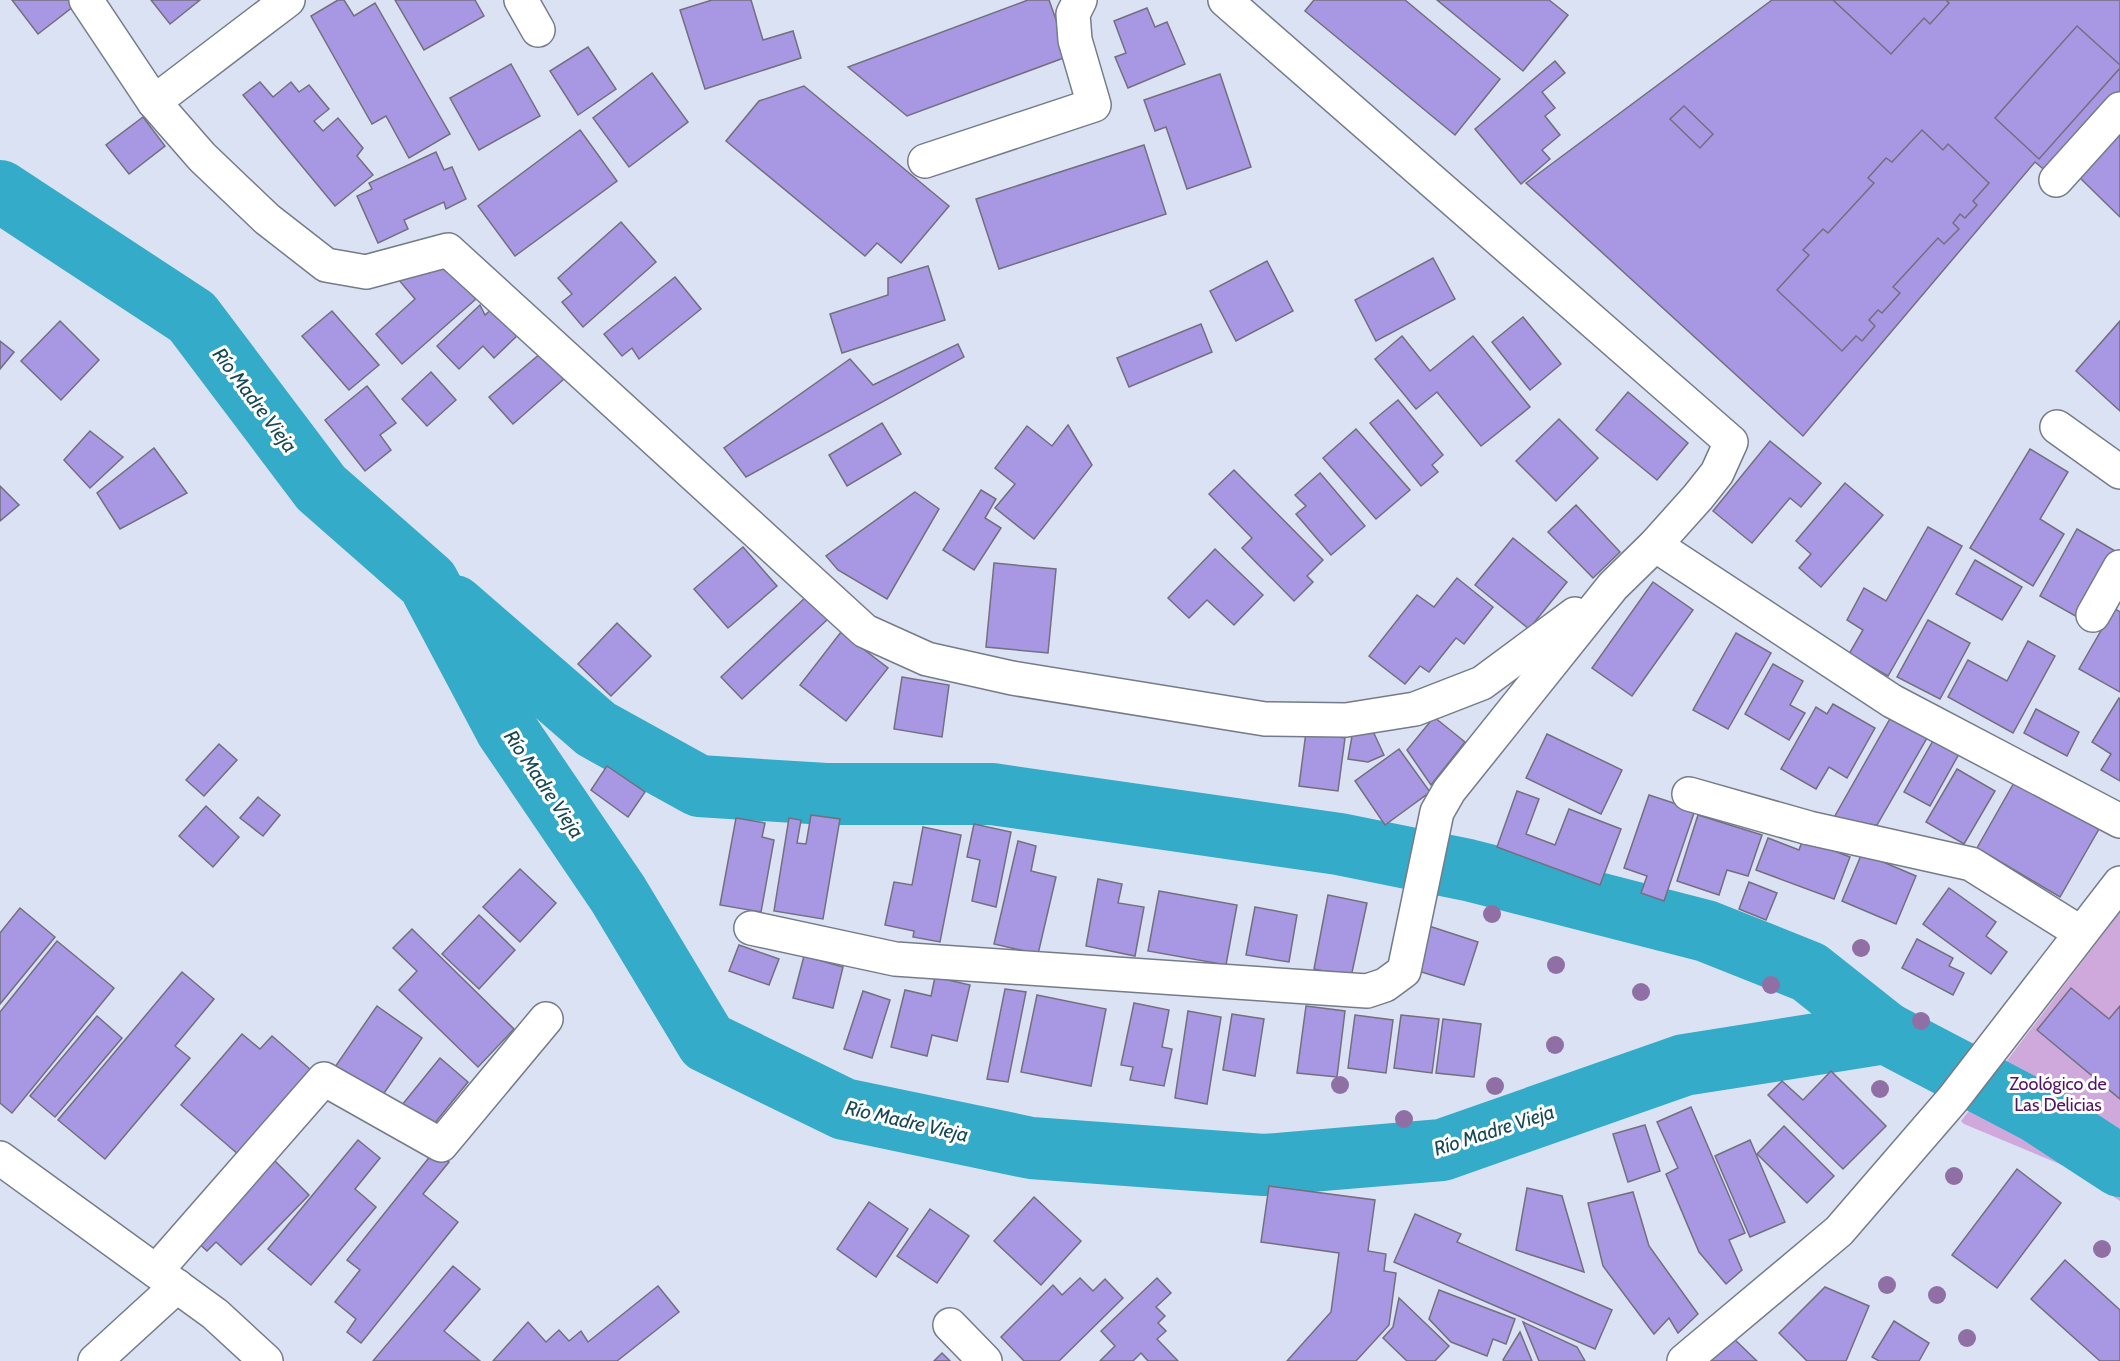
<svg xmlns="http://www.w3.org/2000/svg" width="2120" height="1361" viewBox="0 0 2120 1361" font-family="Cabin,sans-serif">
<rect width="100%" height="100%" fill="#dbe2f3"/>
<polygon fill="#d0a9dc" points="2120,912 2120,1201 2074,1170 1964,1124 1961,1121"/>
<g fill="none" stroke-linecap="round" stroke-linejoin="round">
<g stroke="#34abc8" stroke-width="62">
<polyline points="0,191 192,317 321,488 428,582 506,729 618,894 707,1042 844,1109 1031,1148 1264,1165 1442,1150 1684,1065 1886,1033 2037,1112 2120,1166"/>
<polyline points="454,606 596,729 699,786 826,794 992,794 1339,844 1468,870 1706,931 1809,972 1886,1033"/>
</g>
</g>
<g fill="#a898e4" stroke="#726f7e" stroke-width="1.5">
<polygon points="12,0 70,0 74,6 38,34"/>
<polygon points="151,0 200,0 170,24"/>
<polygon points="338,0 344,0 354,16 375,3 450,134 409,158 386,116 372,124 311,16"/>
<polygon points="395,0 475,0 484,16 424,50"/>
<polygon points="712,0 751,0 763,40 793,31 801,58 705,89 680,10"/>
<polygon points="1028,0 1049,0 1069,56 907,116 848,67"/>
<polygon points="1314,0 1405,0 1500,79 1455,135 1305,11"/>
<polygon points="1437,0 1549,0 1568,15 1523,71"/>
<polygon points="1772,0 2120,0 2120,106 2054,178 2035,162 1803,436 1526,183"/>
<polygon points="1833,0 1946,0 1949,3 1930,24 1924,18 1891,54"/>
<polygon points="1147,8 1155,27 1167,22 1185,64 1128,88 1115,57 1126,53 1114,21"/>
<polygon points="2077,26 2120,65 2120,68 2039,159 1995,118"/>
<polygon points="588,47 616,89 578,115 550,71"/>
<polygon points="1555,61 1565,73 1542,92 1555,108 1545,116 1560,135 1542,150 1550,159 1521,184 1475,129"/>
<polygon points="511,64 540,116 479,150 450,98"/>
<polygon points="652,73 688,122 629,167 593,118"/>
<polygon points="1220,74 1251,167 1187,189 1166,127 1155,131 1144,100"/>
<polygon points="260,82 273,97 291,82 299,92 309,85 329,109 314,121 323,131 338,118 363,148 357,156 373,175 335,206 243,95"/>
<polygon points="804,86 949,206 901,263 877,243 865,256 726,141 759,101"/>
<polygon points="1684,106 1713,134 1700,148 1670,119"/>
<polygon points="143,117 165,146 129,174 106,145"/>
<polygon points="580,130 617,181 515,256 478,206"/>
<polygon points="1922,130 1943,150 1948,144 1989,183 1973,201 1977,205 1965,218 1960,214 1953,223 1959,229 1944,244 1938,238 1893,287 1900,293 1882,313 1878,310 1869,320 1875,326 1862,341 1856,336 1842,351 1777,290 1809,255 1803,250 1823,229 1828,233 1874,183 1868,178 1886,158 1892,162"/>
<polygon points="2120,131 2120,217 2080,178"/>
<polygon points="1144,145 1166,214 999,269 976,199"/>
<polygon points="436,152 444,170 452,167 466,199 446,209 444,202 404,220 408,229 378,243 357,196 372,189 369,183"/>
<polygon points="621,222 656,262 583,327 562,302 572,294 558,278"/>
<polygon points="1433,258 1455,299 1376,341 1355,300"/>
<polygon points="1267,261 1293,311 1236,341 1210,291"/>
<polygon points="928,266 945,320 842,353 830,314 888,295 888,278"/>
<polygon points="448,267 476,299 402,364 376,334 415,299 398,279"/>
<polygon points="675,277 701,309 639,359 632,348 622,356 604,334"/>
<polygon points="480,305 485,315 495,306 520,333 494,358 483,346 459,369 437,346"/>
<polygon points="332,311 379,365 349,390 302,336"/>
<polygon points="1523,317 1561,364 1530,390 1492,342"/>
<polygon points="60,321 99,360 61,400 21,361"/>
<polygon points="2120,321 2120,411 2076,371"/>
<polygon points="1201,324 1212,352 1129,387 1117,358"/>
<polygon points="1402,336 1430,371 1473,336 1530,407 1481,446 1437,392 1416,409 1375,359"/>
<polygon points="0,341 14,352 0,369"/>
<polygon points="958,344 964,357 746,477 724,448 850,359 873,385"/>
<polygon points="541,353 564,379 513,424 489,397"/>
<polygon points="431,372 456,400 427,426 402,399"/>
<polygon points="367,386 396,423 380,435 391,450 365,471 325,420"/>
<polygon points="1628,392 1688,443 1657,480 1596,430"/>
<polygon points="1398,400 1443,455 1432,465 1438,472 1421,486 1370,423"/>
<polygon points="1559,419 1598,458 1556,501 1516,461"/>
<polygon points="882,423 901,454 847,486 829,455"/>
<polygon points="1068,425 1092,465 1034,539 995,508 1015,484 995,468 1027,426 1052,446"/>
<polygon points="1356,429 1410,490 1376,519 1323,458"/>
<polygon points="90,431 123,457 90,488 64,460"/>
<polygon points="1770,441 1821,483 1801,507 1790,498 1752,543 1713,511"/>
<polygon points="154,448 187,493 120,529 97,493"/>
<polygon points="2030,449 2068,472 2040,519 2064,534 2033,586 1970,548"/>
<polygon points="1234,470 1323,560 1307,576 1313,582 1294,601 1242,548 1252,538 1209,494"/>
<polygon points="1320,473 1365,526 1331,555 1296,514 1306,506 1295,495"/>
<polygon points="1845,483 1883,515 1821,587 1799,568 1811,554 1796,541"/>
<polygon points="0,486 19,505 0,521"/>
<polygon points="981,490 996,499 985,518 1001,528 974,570 943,550"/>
<polygon points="915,492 939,509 887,599 838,570 826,556"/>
<polygon points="1576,505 1620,552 1593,578 1548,532"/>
<polygon points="1928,527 1962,546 1888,676 1849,654 1863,630 1847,620 1864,588 1886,601"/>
<polygon points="2077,529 2117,552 2079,618 2040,596"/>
<polygon points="1513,538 1567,582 1529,629 1475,585"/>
<polygon points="743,547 777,586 728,628 694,589"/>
<polygon points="1215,549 1263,595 1234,625 1207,600 1189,618 1168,598"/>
<polygon points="1975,560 2022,587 2002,620 1956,594"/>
<polygon points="994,563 1056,569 1048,653 986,647"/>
<polygon points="1457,578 1493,607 1464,644 1456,638 1429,672 1420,666 1405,684 1369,656 1417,595 1434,607"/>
<polygon points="1653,582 1693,610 1632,696 1592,668"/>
<polygon points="807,596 828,619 742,699 721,677"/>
<polygon points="2114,608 2120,612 2120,692 2079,669"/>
<polygon points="1928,620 1970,643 1940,699 1897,677"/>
<polygon points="617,623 651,656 611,696 578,664"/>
<polygon points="841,632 888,668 846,721 800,685"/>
<polygon points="1736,633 1771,653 1728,729 1693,710"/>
<polygon points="2028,641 2055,656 2013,733 1948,697 1968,660 2007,681"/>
<polygon points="1773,664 1803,681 1790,705 1805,713 1789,740 1745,714"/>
<polygon points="902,677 949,685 942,737 894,729"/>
<polygon points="2119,698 2120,699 2120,781 2101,770 2111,754 2092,742"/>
<polygon points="1833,704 1875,728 1847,778 1829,767 1816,789 1781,769 1816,707 1827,714"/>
<polygon points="2036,709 2079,732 2067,756 2024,733"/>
<polygon points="1434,717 1465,742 1431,785 1407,750"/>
<polygon points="1891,717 1927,738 1877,825 1832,821"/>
<polygon points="1371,727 1384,755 1368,762 1348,759 1352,736"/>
<polygon points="1306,732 1345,738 1338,791 1299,786"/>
<polygon points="1547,734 1622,770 1601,814 1526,778"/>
<polygon points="1934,739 1959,754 1930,806 1904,792"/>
<polygon points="219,744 237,760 204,796 186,780"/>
<polygon points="1399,749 1430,792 1385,825 1355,781"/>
<polygon points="607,766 645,792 628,817 591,790"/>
<polygon points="1957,769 1995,791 1964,844 1926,822"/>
<polygon points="2015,781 2099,829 2060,897 1977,848"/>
<polygon points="1517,791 1539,799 1526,834 1555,845 1569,809 1621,829 1600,885 1497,847"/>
<polygon points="1649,795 1695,810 1664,901 1641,893 1647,876 1624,868"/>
<polygon points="258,797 280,815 263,836 240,818"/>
<polygon points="206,806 239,837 213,867 179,836"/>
<polygon points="811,815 840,819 823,919 774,911 789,818 801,820 797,843 806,844"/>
<polygon points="1698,815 1762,835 1748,876 1727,870 1719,895 1677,881"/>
<polygon points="736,818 765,823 762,837 774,840 761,912 720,905"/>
<polygon points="974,824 1011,832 996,907 972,901 980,860 967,857"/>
<polygon points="923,827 961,835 940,942 913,937 914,931 885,925 894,882 912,885"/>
<polygon points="1768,838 1799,850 1803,839 1850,857 1834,899 1756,870"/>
<polygon points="1018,841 1036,846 1031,871 1056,877 1038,954 994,944"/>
<polygon points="1862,853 1916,876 1896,924 1842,901"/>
<polygon points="520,869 556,903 520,942 483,907"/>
<polygon points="1098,879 1122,884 1118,903 1144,907 1135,956 1086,946"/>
<polygon points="1749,882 1777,893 1766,920 1739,909"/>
<polygon points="1949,888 1996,922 1986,936 2007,952 1991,974 1923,924"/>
<polygon points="1159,891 1237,905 1226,965 1148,951"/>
<polygon points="1328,895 1367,903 1351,977 1314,969"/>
<polygon points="1255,907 1297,915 1289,962 1246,955"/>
<polygon points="20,908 55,937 0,1004 0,933"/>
<polygon points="479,915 515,950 479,989 442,954"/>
<polygon points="1429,926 1478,942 1464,985 1415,970"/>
<polygon points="412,929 514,1029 478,1067 399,990 417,971 393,948"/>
<polygon points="1917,939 1953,958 1949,966 1964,973 1953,995 1902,968"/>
<polygon points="57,941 114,988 12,1113 0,1103 0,1012"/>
<polygon points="739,945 779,959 769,985 729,971"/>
<polygon points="804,956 843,967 833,1008 793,998"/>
<polygon points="182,972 214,999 175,1046 190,1058 105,1159 58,1120"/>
<polygon points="935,977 970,985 957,1041 932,1035 927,1056 891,1047 905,990 931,996"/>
<polygon points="2071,988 2109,1019 2120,1006 2120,1099 2037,1030"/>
<polygon points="1005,989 1026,992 1008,1082 987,1079"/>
<polygon points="863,991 890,1000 872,1058 844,1049"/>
<polygon points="1037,995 1106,1009 1091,1086 1021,1072"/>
<polygon points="1134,1003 1169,1010 1162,1047 1172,1049 1164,1086 1130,1080 1133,1067 1121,1065"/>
<polygon points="377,1006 422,1038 380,1099 335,1067"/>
<polygon points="1306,1006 1345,1011 1337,1077 1297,1073"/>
<polygon points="1188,1011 1221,1017 1207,1104 1175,1098"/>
<polygon points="1232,1014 1264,1019 1255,1076 1223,1070"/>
<polygon points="1355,1015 1393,1020 1386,1073 1348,1068"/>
<polygon points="1401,1015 1439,1019 1432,1073 1394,1068"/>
<polygon points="97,1016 122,1038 55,1117 30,1096"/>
<polygon points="1443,1019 1481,1024 1474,1077 1436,1073"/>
<polygon points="242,1034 260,1049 272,1036 311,1070 239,1155 181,1105"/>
<polygon points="440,1058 468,1082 426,1134 398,1110"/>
<polygon points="1831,1071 1886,1126 1843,1169 1768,1095 1782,1081 1803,1100"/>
<polygon points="1691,1107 1745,1233 1729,1240 1742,1270 1726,1284 1699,1252 1666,1174 1678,1168 1657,1122"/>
<polygon points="1645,1125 1660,1171 1628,1182 1613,1134"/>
<polygon points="1784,1126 1834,1176 1807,1203 1757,1154"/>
<polygon points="358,1140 380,1158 355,1189 376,1207 311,1285 268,1249"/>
<polygon points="1750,1140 1785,1222 1750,1237 1715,1156"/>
<polygon points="432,1154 449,1162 423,1194 458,1222 361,1343 347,1332 356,1319 335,1302 360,1270 347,1260"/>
<polygon points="271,1157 309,1195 241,1265 216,1242 207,1251 193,1238"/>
<polygon points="2017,1169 2061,1203 1997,1288 1952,1255"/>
<polygon points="1269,1186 1375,1200 1368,1251 1386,1254 1384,1271 1396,1273 1389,1325 1356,1361 1287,1361 1331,1312 1339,1253 1261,1242"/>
<polygon points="1527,1188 1562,1196 1584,1272 1516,1250"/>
<polygon points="1633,1192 1649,1246 1698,1314 1678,1333 1669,1318 1654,1334 1603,1266 1588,1203"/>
<polygon points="1034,1197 1081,1241 1041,1285 994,1241"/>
<polygon points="869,1202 908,1229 876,1277 837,1249"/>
<polygon points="930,1209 969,1236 937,1283 897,1256"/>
<polygon points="1415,1214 1461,1234 1457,1242 1612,1310 1595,1349 1394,1262"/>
<polygon points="2065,1260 2120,1310 2120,1361 2100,1361 2031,1299"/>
<polygon points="453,1266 480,1289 444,1331 480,1361 373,1361"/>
<polygon points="1080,1278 1093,1291 1105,1279 1123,1298 1059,1361 1024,1361 1001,1337 1053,1285 1062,1295"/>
<polygon points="1157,1278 1171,1293 1156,1307 1165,1316 1158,1323 1166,1331 1157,1339 1178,1361 1148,1361 1141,1353 1133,1361 1100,1361 1115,1346 1101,1331"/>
<polygon points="658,1286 679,1312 617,1361 493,1361 528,1322 546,1342 559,1330 569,1341 581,1331 588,1342"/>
<polygon points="1825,1287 1869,1306 1846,1361 1807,1361 1779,1333"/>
<polygon points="1439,1290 1515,1319 1506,1344 1493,1339 1487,1356 1451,1342 1429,1319"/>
<polygon points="1399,1298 1449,1346 1435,1361 1407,1361 1383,1338 1393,1327"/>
<polygon points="1894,1321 1929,1343 1919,1361 1879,1361 1872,1357"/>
<polygon points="1523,1322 1577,1347 1585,1361 1539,1361"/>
<polygon points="1520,1332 1532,1361 1504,1361 1503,1360"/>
<polygon points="1733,1338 1757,1361 1710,1361"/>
<polygon points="942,1353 950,1361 934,1361"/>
</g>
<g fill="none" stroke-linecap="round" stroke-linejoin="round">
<defs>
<g id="minor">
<polyline points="86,0 154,102 202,157 267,219 326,265 366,272 448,250 865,631 927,659 1012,678 1265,719 1346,720 1415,709 1482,683 1575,614"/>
<polyline points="521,0 538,30"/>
<polyline points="154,102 288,0"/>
<polyline points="925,161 1094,105 1075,40 1073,14 1080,0"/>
<polyline points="2056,180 2120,109"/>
<polyline points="2057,427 2120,472"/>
<polyline points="1655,545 1892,701 2120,821"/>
<polyline points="2093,615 2120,567"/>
<polyline points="1689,794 1809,828 1971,864 2081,933"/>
<polyline points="751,928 895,959 1367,991 1385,985 1404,971 1437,812 1449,791 1613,586 1655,545 1698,497 1717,473 1731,442 1225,0"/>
<polyline points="0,1158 215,1314 266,1361"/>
<polyline points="156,1271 324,1079 441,1145 546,1019"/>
<polyline points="950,1325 985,1361"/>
<polyline points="95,1361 177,1286"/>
<polyline points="1684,1361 1839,1231 1953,1099 2120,883"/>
</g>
</defs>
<use href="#minor" stroke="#757b89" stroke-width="36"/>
<use href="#minor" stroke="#fff" stroke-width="33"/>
</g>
<g fill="#9070a4">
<circle cx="1492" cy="914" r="9"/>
<circle cx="1861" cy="948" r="9"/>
<circle cx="1556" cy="965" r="9"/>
<circle cx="1771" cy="985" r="9"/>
<circle cx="1641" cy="992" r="9"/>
<circle cx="1921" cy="1021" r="9"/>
<circle cx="1555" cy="1045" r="9"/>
<circle cx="1340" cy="1085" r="9"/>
<circle cx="1495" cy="1086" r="9"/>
<circle cx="1880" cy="1089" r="9"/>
<circle cx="1404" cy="1119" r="9"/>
<circle cx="1954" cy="1176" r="9"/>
<circle cx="2102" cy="1249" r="9"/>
<circle cx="1887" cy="1285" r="9"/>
<circle cx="1937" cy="1295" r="9"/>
<circle cx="1967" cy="1338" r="9"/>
</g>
<g text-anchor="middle" stroke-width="6" stroke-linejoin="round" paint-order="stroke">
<g font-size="18" fill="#531364" stroke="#fff">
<text x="2058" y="1090">Zoológico de<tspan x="2058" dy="21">Las Delicias</tspan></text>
</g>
<g font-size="20" font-style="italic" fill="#174855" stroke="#fff">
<text transform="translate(255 400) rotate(53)" y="7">Río Madre Vieja</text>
<text transform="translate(544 784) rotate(56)" y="7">Río Madre Vieja</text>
<text transform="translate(907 1121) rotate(13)" y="7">Río Madre Vieja</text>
<text transform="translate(1494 1130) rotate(-18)" y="7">Río Madre Vieja</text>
</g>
</g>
</svg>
